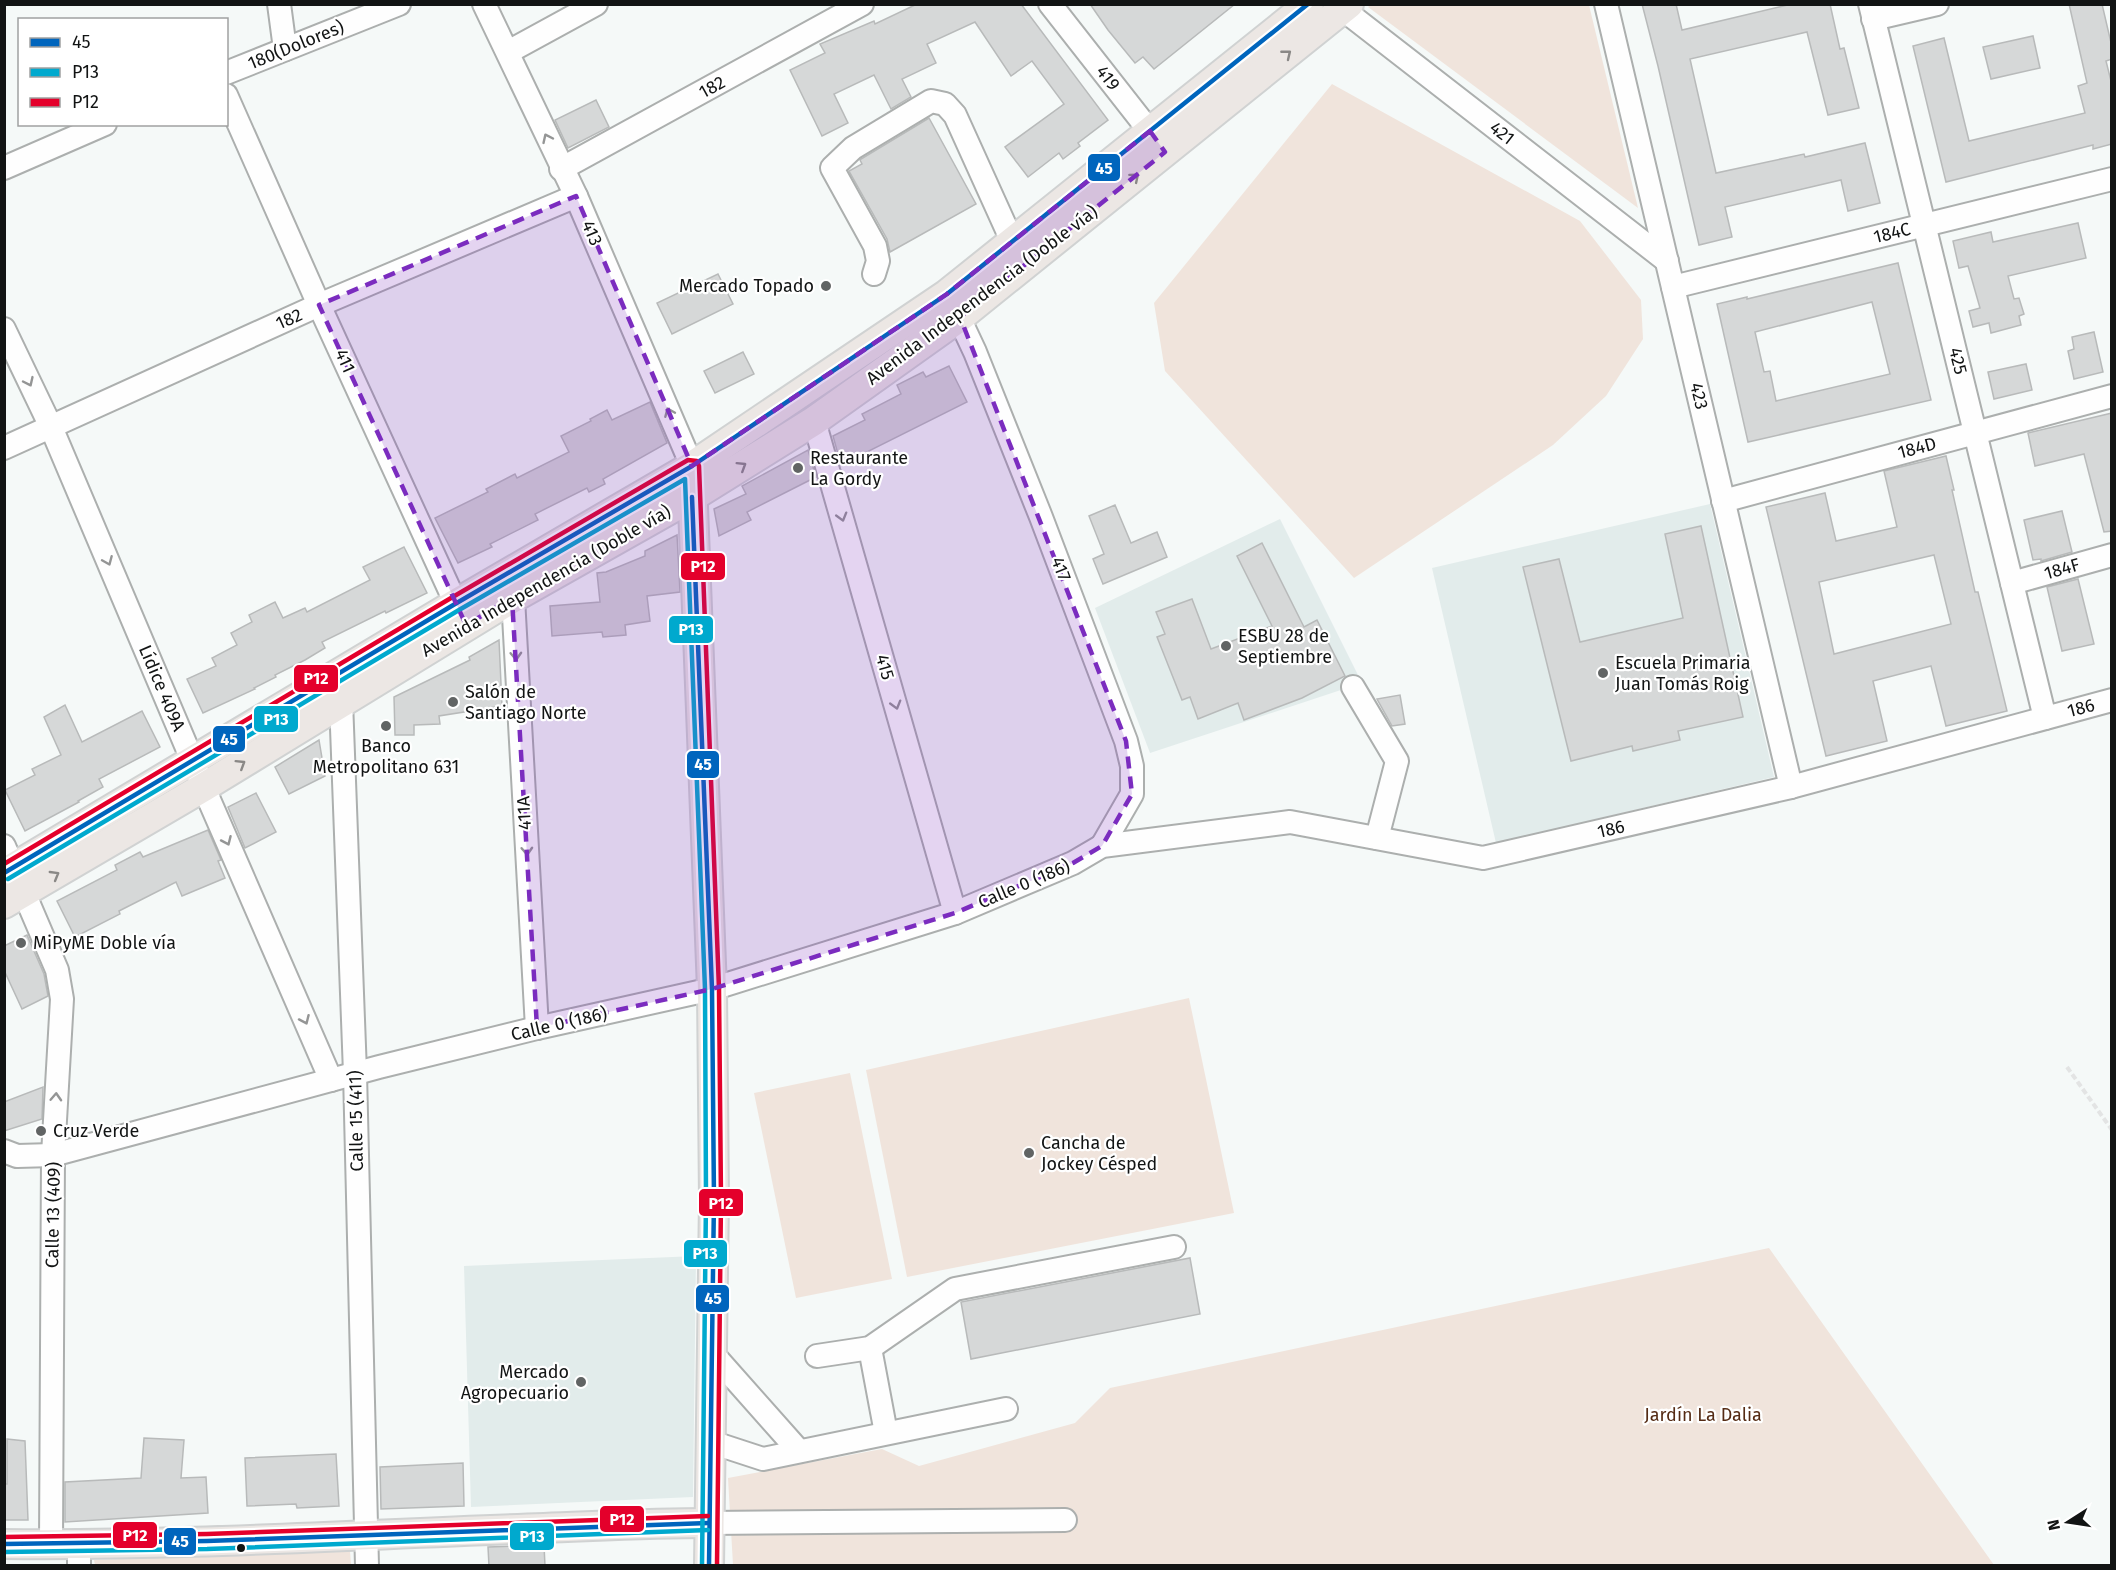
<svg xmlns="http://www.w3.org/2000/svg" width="2116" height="1570" viewBox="0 0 2116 1570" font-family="'Fira Sans',sans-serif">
<rect width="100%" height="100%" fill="#f5f9f8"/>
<g fill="#e2eceb">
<polygon points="1710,504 1774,777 1496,843 1432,568"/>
<polygon points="1280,519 1362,683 1150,753 1095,608"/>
<polygon points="696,1256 693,1497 471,1507 464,1266"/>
</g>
<g fill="#f0e4dc">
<polygon points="1372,4 1589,5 1638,208 1368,7"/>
<polygon points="1332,84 1580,221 1641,300 1643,339 1606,396 1553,445 1354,578 1165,371 1154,303"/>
<polygon points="1189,998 1234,1213 907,1277 866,1070"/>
<polygon points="850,1073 892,1279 796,1298 754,1093"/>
<polygon points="1769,1248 1994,1565 733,1565 728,1478 882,1449 919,1466 1075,1423 1110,1388"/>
<polygon points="350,1551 351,1565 95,1565 94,1560"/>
</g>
<g fill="#d6d8d8" stroke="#b8baba" stroke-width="1.5" fill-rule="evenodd">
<polygon points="917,4 1021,4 1108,120 1078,143 1080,146 1063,159 1059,153 1028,177 1005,147 1064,104 1032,61 1011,76 975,22 927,44 936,63 902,79 911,97 891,109 874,75 834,94 848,123 822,136 790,70 825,53 820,44 874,21 875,24"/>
<polygon points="1090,4 1235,4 1154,69 1143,57 1135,63 1108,30"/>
<polygon points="1642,4 1676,4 1682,30 1792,4 1830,4 1840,49 1844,48 1859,108 1828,115 1807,32 1690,59 1716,173 1804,154 1805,157 1865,143 1880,203 1848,211 1841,180 1725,207 1732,237 1699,245 1658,66"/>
<polygon points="2069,4 2102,4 2112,47 2112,59 2106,61 2112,85 2112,144 2093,149 2093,145 1946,182 1913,46 1944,38 1969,141 2085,113 2078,86 2087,83"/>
<polygon points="2033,36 2040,68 1991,79 1983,47"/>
<polygon points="596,100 609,127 568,148 555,120"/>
<polygon points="929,118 976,204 890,252 887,239 849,171 862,164 860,160 861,159"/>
<polygon points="2078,223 2086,258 2008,276 2014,299 2019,298 2024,314 2019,316 2021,325 1991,333 1989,323 1973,327 1969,311 1980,308 1968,266 1959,268 1953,241 1991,232 1993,242"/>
<path d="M1898,263L1931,400L1748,442L1717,304L1747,297V299ZM1872,302L1890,374L1776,401L1770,371L1764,372L1755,332Z"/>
<polygon points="718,274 733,304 672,334 657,303"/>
<polygon points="2094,332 2103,372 2074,379 2068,351 2074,349 2072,337"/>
<polygon points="743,352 754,374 715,393 704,371"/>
<polygon points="2026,364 2032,390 1994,399 1988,372"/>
<polygon points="949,366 967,402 841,465 833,436 865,420 862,414 901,394 897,385 923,372 926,377"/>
<polygon points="650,402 667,443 603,479 605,484 589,492 587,488 535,514 538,520 490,544 492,547 458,563 435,518 488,492 486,489 515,474 517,478 569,452 561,436 591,421 590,419 607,410 612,420"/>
<polygon points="2112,413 2112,531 2104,532 2084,454 2035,466 2028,433"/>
<polygon points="808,450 816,477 747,512 751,520 719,536 714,509 746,494 742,486"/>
<path d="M1946,456L1954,490H1952L1975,592H1978L2007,711L1946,726L1931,666L1873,681L1887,741L1826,756L1766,507L1825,493L1836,541L1897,527L1884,471ZM1934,555L1951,624L1834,654L1819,582Z"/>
<polygon points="1115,505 1131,543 1157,532 1167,557 1103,584 1093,559 1104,554 1089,516"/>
<polygon points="2062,511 2072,552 2041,561 2041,559 2033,560 2024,520"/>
<polygon points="1701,526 1743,717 1678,731 1680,740 1633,751 1632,746 1571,761 1523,567 1559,559 1580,642 1683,618 1665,534"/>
<polygon points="677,535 680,592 647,596 650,621 625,625 626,635 603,637 602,632 552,636 550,606 600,602 597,573 606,572 645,556 645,551"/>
<polygon points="1262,543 1304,627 1317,620 1345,676 1302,698 1244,720 1238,703 1198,719 1190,697 1182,700 1157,637 1165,634 1156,612 1192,599 1211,649 1272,626 1237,556"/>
<polygon points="404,547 427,593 386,613 385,611 322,642 325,648 305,660 275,675 276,677 254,688 255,689 203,713 187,679 216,666 212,658 237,645 231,633 252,622 249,615 275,602 283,618 305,608 307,612 370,580 363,567"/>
<polygon points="2078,579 2094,644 2062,651 2047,587"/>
<polygon points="499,640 502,706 439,716 440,724 414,725 414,735 395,735 394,697 470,660 469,657"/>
<polygon points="1400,695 1405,724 1392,726 1377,699"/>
<polygon points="65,705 82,742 142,711 160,747 99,779 103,787 78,801 79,802 25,831 5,790 35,775 32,769 61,755 44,717"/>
<polygon points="319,740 325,776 289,794 275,767"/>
<polygon points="256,793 276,832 245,848 228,807"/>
<polygon points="208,830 221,860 218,861 225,878 182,896 176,882 119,911 120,914 75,937 57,901 117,870 115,865 140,852 143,857"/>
<polygon points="27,935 44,974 48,996 22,1009 4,970 4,946"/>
<polygon points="43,1087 42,1119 4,1131 4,1102"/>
<polygon points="1190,1258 1200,1314 971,1359 961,1302"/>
<polygon points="144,1438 184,1440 181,1478 206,1477 208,1513 65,1522 65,1482 141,1478"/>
<polygon points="7,1439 25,1441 28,1520 4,1520 4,1484 7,1484"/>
<polygon points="336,1454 339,1506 297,1508 296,1504 247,1506 245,1458"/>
<polygon points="463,1463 464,1506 381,1509 380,1467"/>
<polygon points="544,1545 545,1566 489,1566 488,1547"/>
</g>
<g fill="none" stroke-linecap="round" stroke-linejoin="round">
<defs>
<g id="minor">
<polyline points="279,4 285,49"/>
<polyline points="484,4 576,196 692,466"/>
<polyline points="1050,4 1159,143"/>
<polyline points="1336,4 1667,261"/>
<polyline points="1606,4 1791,787"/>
<polyline points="1870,4 2045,718"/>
<polyline points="1873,19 1937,4"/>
<polyline points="508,52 596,4"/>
<polyline points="226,73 399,4"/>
<polyline points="226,95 319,305 463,619"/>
<polyline points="4,168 105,124"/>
<polyline points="561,169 862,4"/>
<polyline points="874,274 878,261 875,246 832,168 853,148 931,101 945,104 955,115 1012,241"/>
<polyline points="1673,287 2112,179"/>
<polyline points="953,305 975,352 1041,517 1126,741 1132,766 1132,794 1102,846"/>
<polyline points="4,329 51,427 210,802 331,1080"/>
<polyline points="814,421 955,913"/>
<polyline points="4,448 319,305 576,196"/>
<polyline points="1723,501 2112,396"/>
<polyline points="2012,583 2112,555"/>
<polyline points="513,598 537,1028"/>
<polyline points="1353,687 1397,761 1377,838"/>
<polyline points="335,692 341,701 355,1073 367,1566"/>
<polyline points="4,846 57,970 62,999 53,1155 51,1545"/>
<polyline points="4,1151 17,1156 53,1155 379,1067 537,1028 712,989 955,913 1073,863 1102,846 1290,822 1483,858 1791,787 2112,700"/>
<polyline points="870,1348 886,1433"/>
<polyline points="712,1353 799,1451"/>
<polyline points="817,1356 870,1348 955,1289 1174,1247"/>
<polyline points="711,1442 763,1459 1006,1409"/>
<polyline points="708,1523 1065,1520"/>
<polyline points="79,1544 79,1566"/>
</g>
<g id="major">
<polyline points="692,482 712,989 714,1199 709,1566"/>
<polyline points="4,873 455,604 692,466 947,294 1309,4"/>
<polyline points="4,904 204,787 513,598 692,497 814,421 960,317 1349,4"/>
<path d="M4,1544C184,1546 365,1534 544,1528C599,1526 653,1523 708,1523"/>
</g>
</defs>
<use href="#minor" stroke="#acafae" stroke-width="26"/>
<use href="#major" stroke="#d0d2d2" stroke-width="32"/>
<polyline stroke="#e3e4e4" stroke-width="4" stroke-dasharray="6 3" stroke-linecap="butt" points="2067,1067 2112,1130"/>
<use href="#minor" stroke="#fefefe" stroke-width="22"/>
<use href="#major" stroke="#ece7e4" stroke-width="28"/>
<defs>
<g id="bus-1">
<polyline points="692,497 712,989 714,1199 709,1566"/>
<polyline points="4,873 455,604 692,466 947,294 1308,4"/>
<polyline points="4,1544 207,1541 708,1523"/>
</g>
<g id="bus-2">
<polyline points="8,879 459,610 685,479 705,989 706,1199 702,1566"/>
<polyline points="4,1552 207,1549 708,1530"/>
</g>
<g id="bus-3">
<polyline points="4,864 451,598 688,460 697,461 699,466 719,989 721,1199 717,1566"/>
<polyline points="4,1537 207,1534 708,1516"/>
</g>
</defs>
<use href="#bus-1" stroke="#fff" stroke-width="9"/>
<use href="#bus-2" stroke="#fff" stroke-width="9"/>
<use href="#bus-3" stroke="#fff" stroke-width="9"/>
<use href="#bus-1" stroke="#0065bd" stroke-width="4.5"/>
<use href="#bus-2" stroke="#00a9ce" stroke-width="4.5"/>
<use href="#bus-3" stroke="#e4002b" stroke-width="4.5"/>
</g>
<defs><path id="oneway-chevron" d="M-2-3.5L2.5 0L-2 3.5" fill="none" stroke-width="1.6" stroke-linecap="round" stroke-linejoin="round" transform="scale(1.5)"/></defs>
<g stroke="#8a8886">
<use href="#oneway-chevron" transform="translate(1287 54) rotate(-39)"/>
<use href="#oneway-chevron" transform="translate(1135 177) rotate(-40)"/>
<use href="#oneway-chevron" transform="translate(742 466) rotate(-32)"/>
<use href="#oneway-chevron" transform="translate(241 764) rotate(-32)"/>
<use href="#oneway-chevron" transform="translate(55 875) rotate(-30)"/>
</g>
<g stroke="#949595">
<use href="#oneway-chevron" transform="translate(547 138) rotate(-115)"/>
<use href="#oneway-chevron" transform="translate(29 382) rotate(65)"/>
<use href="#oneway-chevron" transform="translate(669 412) rotate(-113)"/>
<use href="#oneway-chevron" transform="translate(842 517) rotate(74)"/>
<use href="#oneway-chevron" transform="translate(108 561) rotate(67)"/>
<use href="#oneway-chevron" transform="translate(516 656) rotate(87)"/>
<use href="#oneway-chevron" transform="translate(896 705) rotate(74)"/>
<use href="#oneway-chevron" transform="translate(227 841) rotate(66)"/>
<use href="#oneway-chevron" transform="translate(527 851) rotate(87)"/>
<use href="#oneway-chevron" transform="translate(305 1020) rotate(66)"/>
<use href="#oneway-chevron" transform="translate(56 1097) rotate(-87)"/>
</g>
<path fill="#7b2cbf" fill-opacity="0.2" stroke="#7b2cbf" stroke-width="4.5" stroke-dasharray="12 8" stroke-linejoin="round" d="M1150,131L1165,152L960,317L1126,741L1132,794L1102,846L1073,863L955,913L712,989L537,1028L512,598L466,625L319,305L576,196L692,466L947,294Z"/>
<g fill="#616464" stroke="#fff" stroke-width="2">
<circle cx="826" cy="286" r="6"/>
<circle cx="798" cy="468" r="6"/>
<circle cx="1226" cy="646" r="6"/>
<circle cx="1603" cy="673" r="6"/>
<circle cx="453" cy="702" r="6"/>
<circle cx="386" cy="726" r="6"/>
<circle cx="21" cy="943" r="6"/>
<circle cx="41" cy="1131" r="6"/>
<circle cx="1029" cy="1153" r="6"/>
<circle cx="581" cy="1382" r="6"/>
</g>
<circle fill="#121414" stroke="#fff" stroke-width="2" cx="241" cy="1548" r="5"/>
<g text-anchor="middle" stroke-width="4.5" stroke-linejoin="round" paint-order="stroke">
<g font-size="18" fill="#121414" stroke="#fff">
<text transform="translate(296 45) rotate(-22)" y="6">180(Dolores)</text>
<text transform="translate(1108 78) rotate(52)" y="6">419</text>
<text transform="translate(712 87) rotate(-29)" y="6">182</text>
<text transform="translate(1502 133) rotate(38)" y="6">421</text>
<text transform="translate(592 233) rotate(67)" y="6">413</text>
<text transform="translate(1892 233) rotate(-14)" y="6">184C</text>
<text transform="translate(982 295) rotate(-37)" y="6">Avenida Independencia (Doble vía)</text>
<text transform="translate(289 319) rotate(-24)" y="6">182</text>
<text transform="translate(345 361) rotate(66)" y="6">411</text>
<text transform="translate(1958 361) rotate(76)" y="6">425</text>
<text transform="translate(1699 396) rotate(77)" y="6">423</text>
<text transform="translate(1917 448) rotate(-15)" y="6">184D</text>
<text transform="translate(1061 569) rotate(69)" y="6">417</text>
<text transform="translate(2062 569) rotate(-16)" y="6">184F</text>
<text transform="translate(546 581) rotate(-30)" y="6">Avenida Independencia (Doble vía)</text>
<text transform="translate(885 667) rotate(74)" y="6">415</text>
<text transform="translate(162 688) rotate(67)" y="6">Lídice 409A</text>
<text transform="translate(2081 708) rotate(-15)" y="6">186</text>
<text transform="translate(524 813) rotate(-93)" y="6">411A</text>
<text transform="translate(1611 829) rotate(-13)" y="6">186</text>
<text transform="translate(1024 884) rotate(-23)" y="6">Calle 0 (186)</text>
<text transform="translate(559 1024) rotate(-13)" y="6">Calle 0 (186)</text>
<text transform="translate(356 1121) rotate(-91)" y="6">Calle 15 (411)</text>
<text transform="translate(53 1215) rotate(-89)" y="6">Calle 13 (409)</text>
</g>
<g font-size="18" fill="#121414" stroke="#fff" text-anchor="start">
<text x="814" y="292" text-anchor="end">Mercado Topado</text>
<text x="810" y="464">Restaurante<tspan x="810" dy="21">La Gordy</tspan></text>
<text x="1238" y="642">ESBU 28 de<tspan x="1238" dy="21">Septiembre</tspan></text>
<text x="1615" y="669">Escuela Primaria<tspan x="1615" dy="21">Juan Tomás Roig</tspan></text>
<text x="465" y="698">Salón de<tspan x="465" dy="21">Santiago Norte</tspan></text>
<text x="386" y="752" text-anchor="middle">Banco<tspan x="386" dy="21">Metropolitano 631</tspan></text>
<text x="33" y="949">MiPyME Doble vía</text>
<text x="53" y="1137">Cruz Verde</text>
<text x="1041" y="1149">Cancha de<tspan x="1041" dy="21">Jockey Césped</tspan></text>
<text x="569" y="1378" text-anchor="end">Mercado<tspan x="569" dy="21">Agropecuario</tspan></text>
</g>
<g font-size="18" fill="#552b14" stroke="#fff">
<text x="1703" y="1421">Jardín La Dalia</text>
</g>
</g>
<g stroke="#fff" stroke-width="2">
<rect x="1087" y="153" width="34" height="29" rx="6" fill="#0065bd"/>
<rect x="680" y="552" width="46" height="29" rx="6" fill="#e4002b"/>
<rect x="668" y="615" width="46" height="29" rx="6" fill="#00a9ce"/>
<rect x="293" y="664" width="46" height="29" rx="6" fill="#e4002b"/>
<rect x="253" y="705" width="46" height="28" rx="6" fill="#00a9ce"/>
<rect x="212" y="725" width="34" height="28" rx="6" fill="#0065bd"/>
<rect x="686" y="750" width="34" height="29" rx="6" fill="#0065bd"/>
<rect x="698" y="1188" width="46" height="29" rx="6" fill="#e4002b"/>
<rect x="683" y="1239" width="45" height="29" rx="6" fill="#00a9ce"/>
<rect x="695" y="1284" width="35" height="29" rx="6" fill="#0065bd"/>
<rect x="599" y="1505" width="46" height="28" rx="6" fill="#e4002b"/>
<rect x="112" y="1521" width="46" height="28" rx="6" fill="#e4002b"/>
<rect x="509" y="1522" width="46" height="29" rx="6" fill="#00a9ce"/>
<rect x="163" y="1527" width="34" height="29" rx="6" fill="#0065bd"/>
</g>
<g font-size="16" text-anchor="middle" font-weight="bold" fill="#fff">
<text x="1104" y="174">45</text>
<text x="703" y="572">P12</text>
<text x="691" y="635">P13</text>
<text x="316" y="684">P12</text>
<text x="276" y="725">P13</text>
<text x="229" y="745">45</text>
<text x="703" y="770">45</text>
<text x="721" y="1209">P12</text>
<text x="705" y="1259">P13</text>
<text x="713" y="1304">45</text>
<text x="622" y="1525">P12</text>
<text x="135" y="1541">P12</text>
<text x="532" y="1542">P13</text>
<text x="180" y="1547">45</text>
</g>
<rect width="2116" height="1570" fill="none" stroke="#121414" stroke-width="12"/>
<rect x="18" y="18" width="210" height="108" fill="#ffffff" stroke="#a0a1a1" stroke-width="1.5"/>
<rect x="30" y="38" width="30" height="9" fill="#0065bd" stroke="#a0a1a1" stroke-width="1.5"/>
<text x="72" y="48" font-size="18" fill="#121414">45</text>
<rect x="30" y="68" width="30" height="9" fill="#00a9ce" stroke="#a0a1a1" stroke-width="1.5"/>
<text x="72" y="78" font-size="18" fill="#121414">P13</text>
<rect x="30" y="98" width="30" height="9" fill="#e4002b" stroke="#a0a1a1" stroke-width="1.5"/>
<text x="72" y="108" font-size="18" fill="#121414">P12</text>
<g transform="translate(2068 1522) rotate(258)" stroke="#ffffff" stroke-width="4.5" paint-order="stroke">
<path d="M0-4.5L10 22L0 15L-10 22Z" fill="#121414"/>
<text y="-9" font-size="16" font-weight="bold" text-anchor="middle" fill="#121414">N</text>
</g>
</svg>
